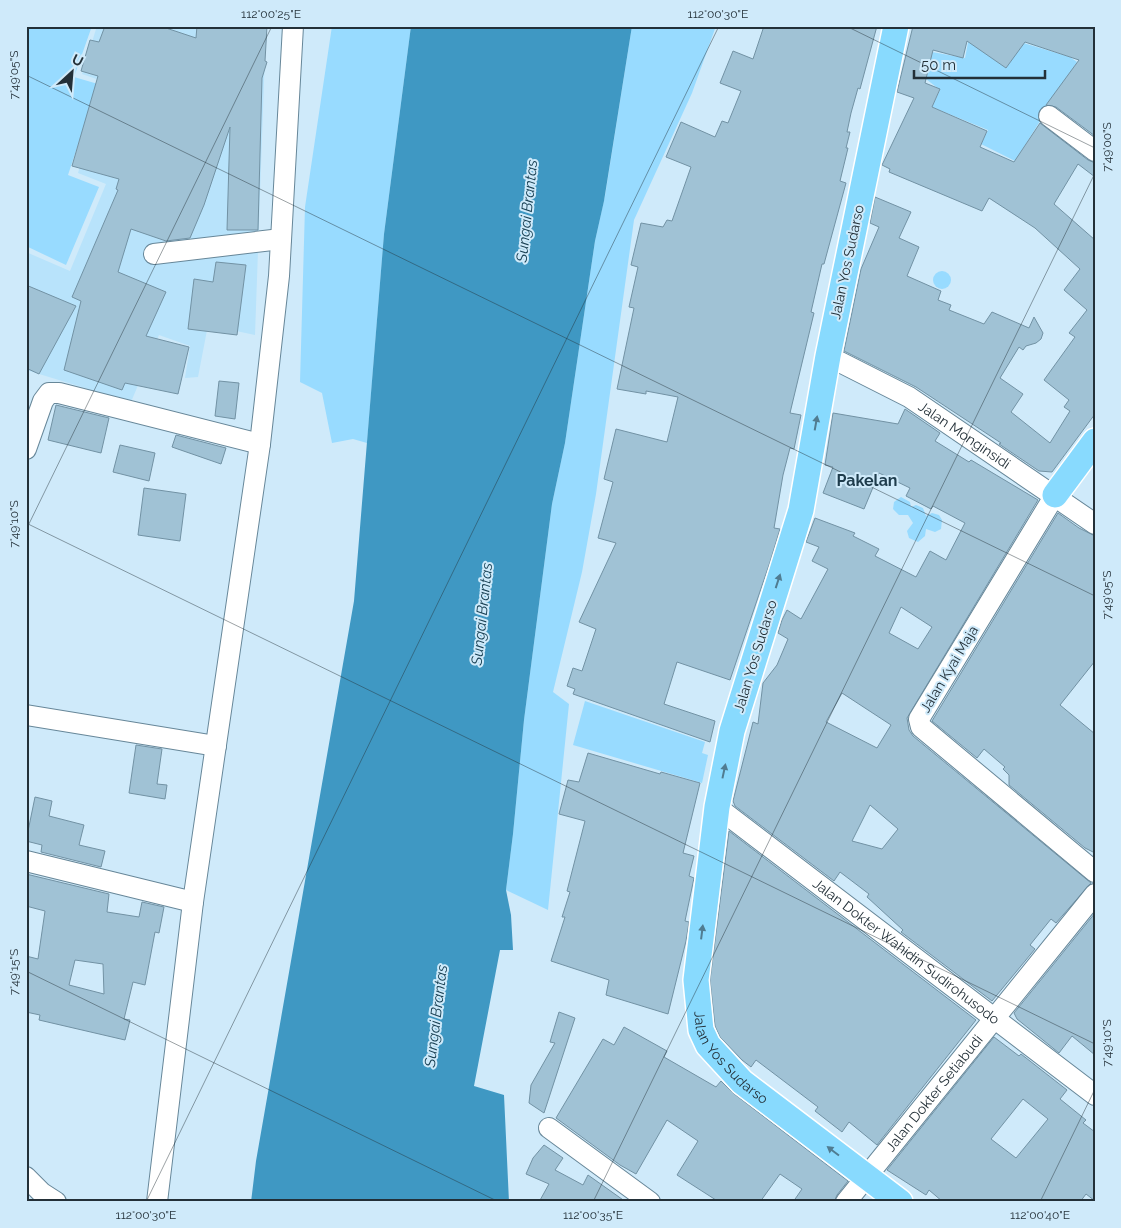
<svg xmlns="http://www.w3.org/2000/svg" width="1121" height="1228" viewBox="0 0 1121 1228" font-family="Raleway,sans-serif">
<rect width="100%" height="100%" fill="#cfeafa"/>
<polygon fill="#b8e3fb" points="97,26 266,26 255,335 208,325 198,377 185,378 190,346 159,335 131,402 26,370 26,252 70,271 106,184 78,173 105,82 82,74"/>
<g fill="#98dbff">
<polygon points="26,26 92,26 74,77 98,84 68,175 99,187 66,265 26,246"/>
<polygon points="332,26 411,26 384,234 367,443 353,439 332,443 322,393 300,382 305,207"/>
<polygon points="632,26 716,26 692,93 634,220 596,494 582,572 553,692 569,704 548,910 506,890 513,834 524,720 552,504 565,443 595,241 605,196"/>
<polygon points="971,27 1070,57 1077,62 1015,161 981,144 988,130 932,107 940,90 926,79 932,52 965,58"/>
<circle cx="942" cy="280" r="9"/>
<polygon points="901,497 910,502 911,507 916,505 923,508 926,516 932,513 939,515 942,520 941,529 935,532 926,529 925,536 918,542 909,538 907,531 913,523 908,515 899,515 893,509 894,502"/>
<polygon points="585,701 705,742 702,753 708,755 702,783 573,745"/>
</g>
<polygon fill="#3f98c3" points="411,26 632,26 604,201 595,241 565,443 552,504 524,720 513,834 506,890 511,915 513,950 500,950 474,1086 504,1095 509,1202 251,1202 256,1161 354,601 384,234"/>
<g fill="#a0c2d5" stroke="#7292a4" fill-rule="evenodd">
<polygon points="105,26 160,26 196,38 197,26 267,26 265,61 267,62 262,78 258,230 227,230 230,127 204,205 190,238 166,241 131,229 118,272 166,292 146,336 189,347 178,394 125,383 122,390 64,370 81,301 72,297 118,190 116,189 119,179 72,166 98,76 81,71 90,40 99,42"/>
<polygon points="764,26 877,26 860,89 858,88 851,113 847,132 850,132 846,148 848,148 840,181 846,183 824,264 822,264 811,312 814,313 790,413 801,415 794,449 790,448 783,475 774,528 780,529 770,562 730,680 677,662 664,704 715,721 710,742 573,694 575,689 567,686 573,668 582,671 596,629 579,622 616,543 598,538 613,482 604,479 616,429 667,442 678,397 646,391 646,394 617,389 634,308 629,307 638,267 631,265 641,223 663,227 667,220 672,221 691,167 666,157 681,122 715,137 722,121 728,123 741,91 720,83 733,51 753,59"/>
<polygon points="913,26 1095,26 1095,136 1056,107 1046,105 1079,60 1025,42 1006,68 967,41 963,58 933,50 925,83 940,89 932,107 987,131 980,147 1014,162 1040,123 1088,160 1095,163 1095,177 1078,164 1054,204 1095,240 1095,414 1052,472 1039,471 999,444 1001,443 916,387 844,351 861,269 879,227 870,223 875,197 911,212 899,238 919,247 907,276 941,291 938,300 951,305 949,310 984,324 992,312 1029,328 1034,317 1043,333 1041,339 1036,343 1026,346 1023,350 1019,347 1000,378 1023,394 1011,412 1050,443 1070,411 1064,407 1069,400 1044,380 1075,337 1069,333 1087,310 1064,290 1080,269 1035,228 989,198 982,211 889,172 890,169 882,165 914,98 897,92"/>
<polygon points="216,262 246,265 237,335 188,329 194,279 213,282"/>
<polygon points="26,285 76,306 39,374 26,368"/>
<polygon points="219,381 239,383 235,419 215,416"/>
<polygon points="56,405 109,418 101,453 48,440"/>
<path d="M905,409L940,433L935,441L969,462L971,460L1038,500L907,718L909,730L913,736L1091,883L1056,923L1051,919L1030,945L1035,949L992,1001L901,932L903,930L867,897L869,894L840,872L834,881L735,806L733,801L753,722L758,724L763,683L777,665L788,639L778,633L782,620L787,610L801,619L828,569L812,561L819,547L806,542L815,518L855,533L853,536L879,549L875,556L916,577L930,551L946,560L965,523L933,506L931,509L906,496L910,488L879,473L864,509L823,493L833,467L825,465L833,413L898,424ZM901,607L932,627L918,649L889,633ZM842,693L891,725L877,748L826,722ZM870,805L898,829L882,849L852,841Z"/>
<polygon points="176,435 226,448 221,464 172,447"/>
<polygon points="120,445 155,453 149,481 113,472"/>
<polygon points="144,488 186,494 180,541 138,535"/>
<polygon points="1058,513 1079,528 1095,536 1095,661 1060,705 1095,734 1095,853 1085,848 1009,785 1009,775 1003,769 1005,767 984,749 977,758 932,721"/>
<polygon points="136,745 162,749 157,784 167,785 165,799 129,793"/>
<polygon points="588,753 660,774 661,772 700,783 683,853 694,856 689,876 694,878 685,921 689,922 686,941 668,1014 606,995 609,980 551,961 565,917 562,917 570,892 567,891 585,821 559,814 568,780 579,782"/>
<polygon points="35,797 52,801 49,816 84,825 79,845 105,851 101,867 41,852 42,845 26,841"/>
<polygon points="729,831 976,1020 877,1145 849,1122 842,1132 815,1111 818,1107 756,1060 751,1067 742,1060 720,1037 715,1026 710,980"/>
<path d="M26,874L109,894L107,912L139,917L142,902L164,907L159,933L155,932L145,985L133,982L124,1019L130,1020L125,1040L39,1020L40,1015L26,1012V956L38,959L45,911L26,906ZM75,960L103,964L104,994L69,985Z"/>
<polygon points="1095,913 1095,1055 1072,1036 1059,1053 1017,1019 1014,1013"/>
<polygon points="559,1012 575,1018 544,1113 529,1103 531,1085 555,1043 550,1042"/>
<polygon points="624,1027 667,1051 664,1057 716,1087 721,1081 733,1093 848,1181 837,1195 834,1202 793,1202 802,1189 780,1174 760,1202 719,1202 677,1175 698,1141 667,1120 636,1174 620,1165 556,1118 603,1039 614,1045"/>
<path d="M994,1037L1019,1056L1021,1054L1067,1090L1060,1099L1086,1120L1083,1123L1095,1132V1201L1086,1194L1080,1202H943L929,1190L926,1195L887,1170ZM1023,1099L1048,1119L1016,1158L991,1139Z"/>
<polygon points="544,1145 563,1158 555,1170 583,1185 588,1175 626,1202 539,1202 549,1184 526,1174 533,1158"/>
</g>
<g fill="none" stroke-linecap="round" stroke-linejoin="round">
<defs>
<g id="minor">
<polyline points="1049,116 1095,151"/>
<polyline points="154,254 281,239"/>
<path id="s1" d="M828,356L909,397L1095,524"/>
<polyline points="26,449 43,401 49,393 59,393 260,444"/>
<polyline points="1055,495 919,719 921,727 1095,872"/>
<polyline points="26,715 216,746"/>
<path id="s2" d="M717,807L1095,1095"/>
<polyline points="26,861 193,902"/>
<polyline points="549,1128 650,1202"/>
<polyline points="26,1177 42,1193 56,1202"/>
<polyline points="157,1202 193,902 260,444 279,276 293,26"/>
<path id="s3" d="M846,1202L1095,894"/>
</g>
<g id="major">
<path id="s4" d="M896,26L828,356L801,510L732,731L717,807L696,980L701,1030L708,1045L742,1082L900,1202"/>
<polyline points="1055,495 1095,441"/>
</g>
</defs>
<use href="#minor" stroke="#678799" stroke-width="22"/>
<use href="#major" stroke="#fff" stroke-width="28"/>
<use href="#minor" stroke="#fff" stroke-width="20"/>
<use href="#major" stroke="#88dafe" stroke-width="25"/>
</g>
<defs><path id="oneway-solid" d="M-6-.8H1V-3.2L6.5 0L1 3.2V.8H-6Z" transform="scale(1.25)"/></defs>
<g fill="#507c91">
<use href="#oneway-solid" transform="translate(816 423) rotate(-80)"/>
<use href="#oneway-solid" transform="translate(778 581) rotate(-72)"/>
<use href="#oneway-solid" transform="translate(724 771) rotate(-78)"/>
<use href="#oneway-solid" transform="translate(702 932) rotate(-83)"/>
<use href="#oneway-solid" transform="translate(833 1151) rotate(-143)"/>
</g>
<path fill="none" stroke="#233038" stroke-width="1" stroke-opacity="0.45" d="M846,26L1095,148M26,75L1095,596M26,523L1095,1044M26,530L272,26M26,971L499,1202M146,1202L719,26M593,1202L1095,173M1040,1202L1095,1089"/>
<g text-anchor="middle" stroke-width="4" stroke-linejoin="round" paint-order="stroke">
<g font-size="14" fill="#233038" stroke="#cfeafa">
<text transform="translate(847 262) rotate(-78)" y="5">Jalan Yos Sudarso</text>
<text dy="5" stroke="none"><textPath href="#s1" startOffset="158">Jalan Monginsidi</textPath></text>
<text transform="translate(755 656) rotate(-73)" y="5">Jalan Yos Sudarso</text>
<text transform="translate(949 669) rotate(-59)" y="5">Jalan Kyai Maja</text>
<text dy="5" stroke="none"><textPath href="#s2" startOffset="238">Jalan Dokter Wahidin Sudirohusodo</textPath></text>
<text dy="5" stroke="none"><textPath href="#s4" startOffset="1066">Jalan Yos Sudarso</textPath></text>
<text dy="5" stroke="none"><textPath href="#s3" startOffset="140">Jalan Dokter Setiabudi</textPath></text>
</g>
<g font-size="15" font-style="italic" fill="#194053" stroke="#cfeafa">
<text transform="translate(527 211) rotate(-84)" y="5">Sungai Brantas</text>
<text transform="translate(482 614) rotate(-84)" y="5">Sungai Brantas</text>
<text transform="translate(436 1016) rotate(-83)" y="5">Sungai Brantas</text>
</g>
<g font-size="16" font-weight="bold" fill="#1e3c4c" stroke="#cfeafa">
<text x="867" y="486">Pakelan</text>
</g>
</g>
<rect width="1121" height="1228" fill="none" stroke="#cfeafa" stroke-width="55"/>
<g transform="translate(72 72) rotate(26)" stroke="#cfeafa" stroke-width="4" paint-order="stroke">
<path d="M0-4L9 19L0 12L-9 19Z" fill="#233038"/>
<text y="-8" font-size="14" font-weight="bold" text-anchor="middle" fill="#233038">U</text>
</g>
<path d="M914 70v8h131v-8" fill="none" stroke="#233038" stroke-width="2.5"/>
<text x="921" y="70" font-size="15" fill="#233038" stroke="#cfeafa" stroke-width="4" paint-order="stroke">50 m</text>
<rect x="28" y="28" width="1066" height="1172" fill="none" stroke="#233038" stroke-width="2"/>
<g font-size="12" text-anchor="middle" fill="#233038">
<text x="271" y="18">112°00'25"E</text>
<text x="718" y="18">112°00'30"E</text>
<text transform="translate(14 75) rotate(-90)" y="4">7°49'05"S</text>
<text transform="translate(1107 147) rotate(-90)" y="4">7°49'00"S</text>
<text transform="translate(14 524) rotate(-90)" y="4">7°49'10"S</text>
<text transform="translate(1107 595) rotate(-90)" y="4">7°49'05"S</text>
<text transform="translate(14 972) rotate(-90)" y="4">7°49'15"S</text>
<text transform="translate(1107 1043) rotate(-90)" y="4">7°49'10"S</text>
<text x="146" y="1219">112°00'30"E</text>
<text x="593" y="1219">112°00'35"E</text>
<text x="1040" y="1219">112°00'40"E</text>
</g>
</svg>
